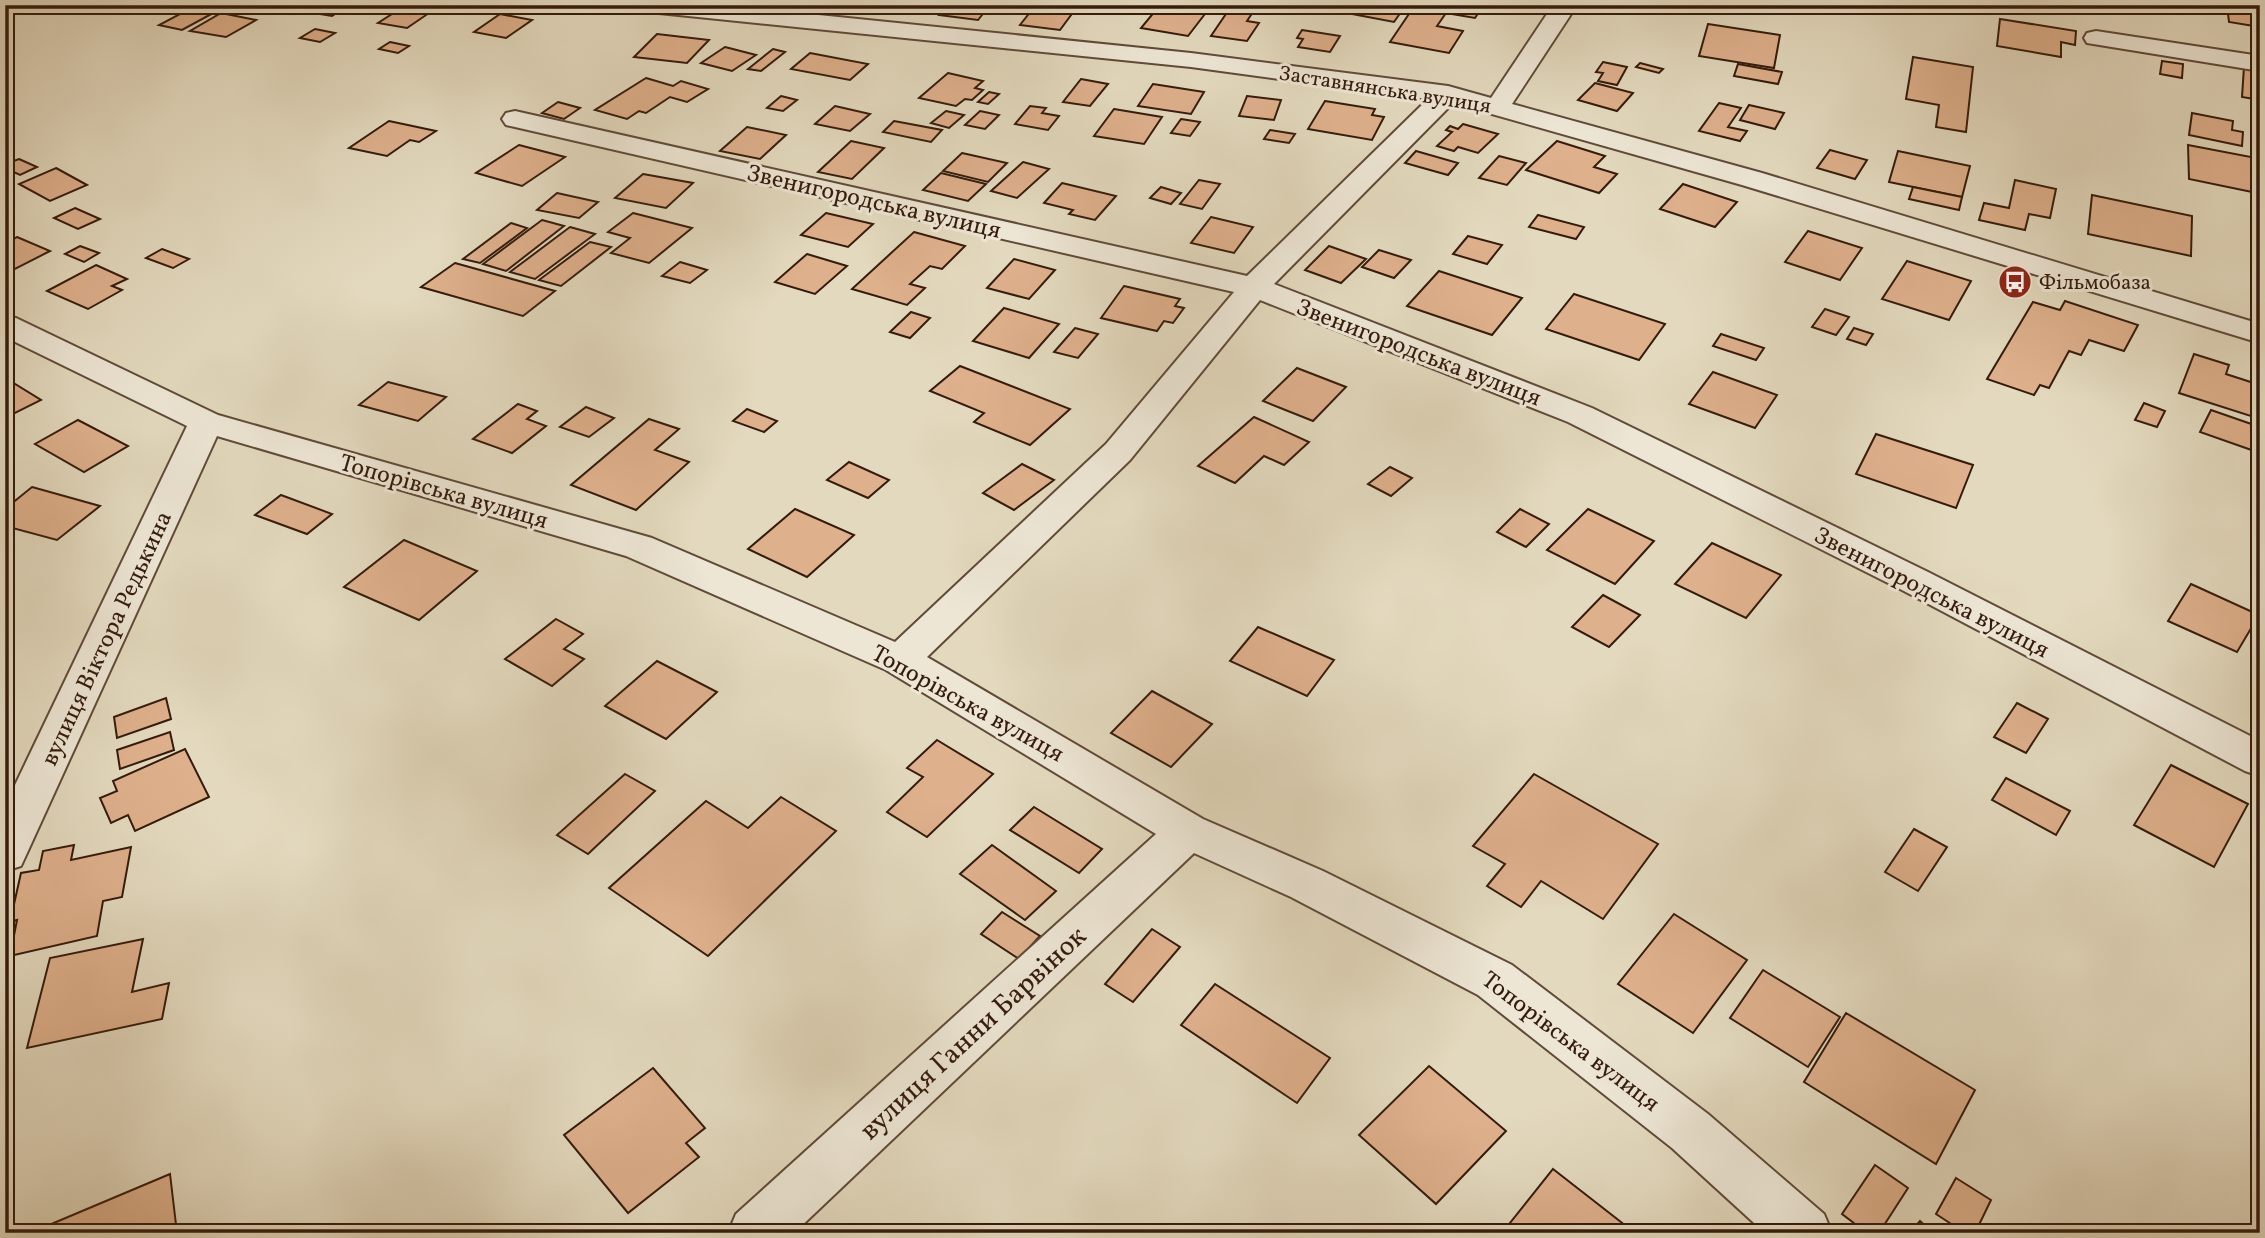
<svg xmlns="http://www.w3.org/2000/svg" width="2265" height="1238" viewBox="0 0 2265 1238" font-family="Vollkorn,serif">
<rect width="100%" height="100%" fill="#e3d9be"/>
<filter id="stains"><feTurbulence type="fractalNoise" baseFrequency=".00286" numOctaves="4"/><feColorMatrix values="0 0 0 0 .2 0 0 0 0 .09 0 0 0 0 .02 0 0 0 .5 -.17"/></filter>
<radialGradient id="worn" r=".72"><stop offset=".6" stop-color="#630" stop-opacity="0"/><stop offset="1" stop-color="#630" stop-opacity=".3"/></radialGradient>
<g fill="#deb08c" stroke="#351b0c" stroke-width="2">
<polygon points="197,5 228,5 182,30 159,25"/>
<polygon points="310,5 349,5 332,16 301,11"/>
<polygon points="947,5 990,5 978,20 939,15"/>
<polygon points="1160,5 1180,5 1208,10 1188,36 1141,28"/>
<polygon points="1232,5 1257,6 1247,21 1259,23 1247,41 1211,36"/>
<polygon points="1353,5 1365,5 1401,12 1394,22 1347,13"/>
<polygon points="1415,5 1478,5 1483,6 1475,18 1446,13 1437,26 1463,31 1449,53 1390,42"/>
<polygon points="2227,5 2260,7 2260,27 2229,22"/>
<polygon points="1035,6 1074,11 1060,30 1020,25"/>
<polygon points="403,7 432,11 407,28 378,23"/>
<polygon points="221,13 256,20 226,37 190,31"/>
<polygon points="500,14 532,20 506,38 474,32"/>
<polygon points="2000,19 2076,31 2075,45 2061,42 2061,57 1997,46"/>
<polygon points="1708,24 1780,35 1774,68 1699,56"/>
<polygon points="315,29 335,33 320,42 300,38"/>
<polygon points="1302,30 1340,36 1330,52 1298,47 1303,39 1297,38"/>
<polygon points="657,34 709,40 687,63 634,57"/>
<polygon points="390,42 409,46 398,53 379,49"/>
<polygon points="725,47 756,55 732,71 701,63"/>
<polygon points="773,49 785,52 761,71 748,69"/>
<polygon points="810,53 868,64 850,80 791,69"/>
<polygon points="1913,57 1973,67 1966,132 1936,127 1939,105 1906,99"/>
<polygon points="2162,61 2183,64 2182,78 2160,74"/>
<polygon points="1603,62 1627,67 1617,85 1598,81 1603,73 1596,72"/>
<polygon points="1640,63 1663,69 1659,73 1636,67"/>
<polygon points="1738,64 1782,72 1778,84 1734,76"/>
<polygon points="2244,67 2260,70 2260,100 2242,97"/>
<polygon points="948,73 983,81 975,88 983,90 972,100 965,99 956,106 919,98"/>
<polygon points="646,78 673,86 681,81 708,89 687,102 670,97 646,113 639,111 627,119 595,110"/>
<polygon points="1081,79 1108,84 1090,106 1063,102"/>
<polygon points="1595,83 1633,93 1617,111 1578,100"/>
<polygon points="1153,84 1204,92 1191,114 1138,106"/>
<polygon points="989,92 999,94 988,104 978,102"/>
<polygon points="781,96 797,100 783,111 767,108"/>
<polygon points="1247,96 1281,100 1274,120 1239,116"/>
<polygon points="1325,101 1375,109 1372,115 1384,117 1372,140 1308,129"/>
<polygon points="558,102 580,108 564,119 542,113"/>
<polygon points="1719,103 1741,108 1728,127 1747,131 1740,141 1699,131"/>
<polygon points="1749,105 1784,113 1775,129 1740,120"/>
<polygon points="835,106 870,114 850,131 815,124"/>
<polygon points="1030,106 1046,108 1042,113 1059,116 1048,130 1015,124"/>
<polygon points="1114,109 1162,117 1144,144 1094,136"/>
<polygon points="946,111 964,115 949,128 931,123"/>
<polygon points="980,111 999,115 985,129 965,125"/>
<polygon points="2192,113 2233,121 2232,130 2243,132 2242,146 2189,135"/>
<polygon points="1181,119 1200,122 1190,136 1171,133"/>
<polygon points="389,121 436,131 419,142 410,140 387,156 349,148"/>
<polygon points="894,121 942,130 931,142 883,132"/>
<polygon points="1463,124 1498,134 1478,153 1458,147 1454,151 1437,146 1452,132 1446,130 1450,126 1458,129"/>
<polygon points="747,127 786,135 760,159 720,151"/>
<polygon points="1270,130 1295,134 1289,143 1264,139"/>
<polygon points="851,141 884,148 852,179 818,172"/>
<polygon points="1557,141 1605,156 1594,167 1617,174 1599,193 1526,170"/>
<polygon points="519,145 565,157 522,186 476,173"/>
<polygon points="2188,145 2251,157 2252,192 2189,179"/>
<polygon points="1830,150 1867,160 1855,179 1817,168"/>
<polygon points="1416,151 1458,163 1448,175 1405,163"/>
<polygon points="1898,151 1970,166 1962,197 1889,182"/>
<polygon points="962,153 1007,163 988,182 943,171"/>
<polygon points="1499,156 1526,163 1507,185 1479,178"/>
<polygon points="19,159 37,167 20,175 5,168 5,164"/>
<polygon points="1023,162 1049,169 1017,198 991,191"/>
<polygon points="56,168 87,185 50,201 19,184"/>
<polygon points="941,173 986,184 968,201 923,190"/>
<polygon points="643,174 693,183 666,208 615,198"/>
<polygon points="1199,180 1220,184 1202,209 1180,204"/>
<polygon points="2015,180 2056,189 2050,218 2029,214 2025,230 1979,220 1984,203 2009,208"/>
<polygon points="1062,183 1116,196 1095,220 1069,214 1073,210 1044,203"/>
<polygon points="1683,184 1737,202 1715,227 1660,209"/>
<polygon points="1161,187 1181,193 1171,204 1150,198"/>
<polygon points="1913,187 1962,197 1959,210 1909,199"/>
<polygon points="557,193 598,202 579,218 537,210"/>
<polygon points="2092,195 2192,216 2191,256 2088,234"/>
<polygon points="75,208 100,219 78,229 54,218"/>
<polygon points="633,213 692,228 649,263 611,253 630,238 608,232"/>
<polygon points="826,213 873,224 848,247 801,235"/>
<polygon points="1538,215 1584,227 1576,239 1529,227"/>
<polygon points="1211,217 1253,227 1234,253 1191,243"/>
<polygon points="542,220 564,226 506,271 483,264"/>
<polygon points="511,223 527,228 480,263 463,259"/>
<polygon points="570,227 595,234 535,279 510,272"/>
<polygon points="1808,231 1862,248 1840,280 1785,262"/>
<polygon points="914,232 965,246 942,269 930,266 910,284 925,288 907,305 852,289"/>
<polygon points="1468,236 1502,245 1487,264 1453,254"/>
<polygon points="17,237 50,251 13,270 5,266 5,243"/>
<polygon points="590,242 611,247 561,286 539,280"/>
<polygon points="80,246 99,253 84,262 65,254"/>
<polygon points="1329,246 1366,259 1341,283 1305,270"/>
<polygon points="162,249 189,259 173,268 146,258"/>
<polygon points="1379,250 1411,260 1394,278 1362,267"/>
<polygon points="807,254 847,266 815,294 775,282"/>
<polygon points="1014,259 1055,270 1029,299 987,288"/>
<polygon points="1907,261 1971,281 1949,320 1882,299"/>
<polygon points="680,262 707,270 690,283 662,276"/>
<polygon points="455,263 555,291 523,316 421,287"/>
<polygon points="96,265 127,279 112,286 122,290 88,309 47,291"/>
<polygon points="1439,271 1522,298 1492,335 1407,306"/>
<polygon points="1124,286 1180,299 1175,306 1184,308 1173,323 1164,321 1157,331 1101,318"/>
<polygon points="1574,294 1665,324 1639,360 1546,329"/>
<polygon points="2065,301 2138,325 2124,351 2089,340 2081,355 2069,351 2049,388 2040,385 2034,395 1987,379 2033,302 2060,310"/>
<polygon points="1004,308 1059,324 1029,358 973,341"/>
<polygon points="1825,309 1849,317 1836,335 1812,327"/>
<polygon points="911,312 930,318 910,338 890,332"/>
<polygon points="1075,328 1098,334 1078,358 1054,352"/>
<polygon points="1854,328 1873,334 1866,345 1847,339"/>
<polygon points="1721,334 1764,348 1756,360 1713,346"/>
<polygon points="2194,354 2229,365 2226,374 2260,385 2260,419 2179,393"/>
<polygon points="960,366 1070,409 1030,445 974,422 984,413 930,391"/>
<polygon points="1297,368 1346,387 1313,421 1263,401"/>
<polygon points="1713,372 1777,395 1755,428 1689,404"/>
<polygon points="5,379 7,379 41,400 5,418"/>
<polygon points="388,382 446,397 418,421 359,405"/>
<polygon points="2144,403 2165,411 2157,427 2135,420"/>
<polygon points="518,404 537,411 527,419 546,426 512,453 473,439"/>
<polygon points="586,407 614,418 589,437 560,427"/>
<polygon points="747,409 777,421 764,432 733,421"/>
<polygon points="2211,410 2260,427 2260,453 2200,432"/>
<polygon points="1254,417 1309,442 1284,465 1264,456 1235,483 1198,466"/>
<polygon points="649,419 679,429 655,450 689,462 636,510 571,485"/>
<polygon points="78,420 128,446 84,472 35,444"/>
<polygon points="1876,434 1973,465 1956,508 1856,474"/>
<polygon points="849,462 889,480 868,498 827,480"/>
<polygon points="1022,464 1054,480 1014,510 983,493"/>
<polygon points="1390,467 1412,478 1391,496 1368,484"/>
<polygon points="32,487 100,506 57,540 5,526 5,509"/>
<polygon points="281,495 332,514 307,534 255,515"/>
<polygon points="795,509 854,535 807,577 748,549"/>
<polygon points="1520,509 1549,524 1526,547 1497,532"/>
<polygon points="1588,509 1654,541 1615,584 1547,550"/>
<polygon points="404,540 477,571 419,620 344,587"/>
<polygon points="1712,543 1781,575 1746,618 1675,584"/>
<polygon points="2191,584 2259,615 2237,652 2168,621"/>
<polygon points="1603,595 1640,615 1609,647 1572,627"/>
<polygon points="556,619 583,634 564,649 584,659 552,686 505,659"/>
<polygon points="1258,627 1334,660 1307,696 1230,661"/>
<polygon points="657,661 717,692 666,739 605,706"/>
<polygon points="1152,691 1212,724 1171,767 1111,733"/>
<polygon points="166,698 171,719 117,738 114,717"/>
<polygon points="2017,703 2048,719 2026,753 1994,737"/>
<polygon points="170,732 174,750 120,769 117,750"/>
<polygon points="937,740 993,774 927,837 887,812 923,777 907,768"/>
<polygon points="185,749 209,797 135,831 128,815 111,823 100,798 117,791 113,781"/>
<polygon points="2171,765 2248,804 2214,867 2134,825"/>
<polygon points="625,774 655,791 588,854 557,835"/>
<polygon points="1534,774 1658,844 1603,919 1541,881 1521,907 1487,886 1505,864 1473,846"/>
<polygon points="2006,778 2070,811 2056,835 1992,800"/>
<polygon points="781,797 836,831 708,956 609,888 706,801 748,828"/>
<polygon points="1034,807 1102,849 1079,873 1010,830"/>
<polygon points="1914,829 1947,847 1918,891 1885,872"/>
<polygon points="74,845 71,860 131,847 122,897 103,901 97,936 10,956 17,920 10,922 21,873 39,870 43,851"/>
<polygon points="992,845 1056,891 1025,920 960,874"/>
<polygon points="1002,912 1040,936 1019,959 981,934"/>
<polygon points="1674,914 1747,960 1693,1033 1618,984"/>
<polygon points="1152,929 1180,947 1133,1002 1105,984"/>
<polygon points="143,939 132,992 169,983 162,1019 27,1048 50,958"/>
<polygon points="1763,970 1840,1017 1808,1067 1730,1018"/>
<polygon points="1215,984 1330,1058 1297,1103 1181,1025"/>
<polygon points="1846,1013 1975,1090 1936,1164 1804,1082"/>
<polygon points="1429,1066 1506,1131 1436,1204 1359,1135"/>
<polygon points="653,1068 705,1128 686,1143 699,1157 628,1213 564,1135"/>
<polygon points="1875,1165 1908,1188 1879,1233 1867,1233 1842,1214"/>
<polygon points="1553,1169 1635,1233 1502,1233"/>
<polygon points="170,1174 177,1233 30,1233"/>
<polygon points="1956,1178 1991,1200 1975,1233 1965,1233 1936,1214"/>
<polygon points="1920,1221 1933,1233 1910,1233"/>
</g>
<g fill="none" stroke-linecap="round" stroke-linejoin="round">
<defs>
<g id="minor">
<polygon points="637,5 721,5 1191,53 1448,86 1491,98 1553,5 1577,5 1512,104 1762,173 2260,324 2260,343 1742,185 1453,103 1274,284 1592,408 1928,572 2260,741 2260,776 2245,771 1902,590 1568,422 1260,300 1130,460 927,657 1203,819 1323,871 1512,965 1708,1114 1824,1214 1832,1233 1765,1233 1672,1148 1478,995 1291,897 1194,853 794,1233 728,1233 736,1214 1156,834 886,670 626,556 217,436 27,853 21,866 5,871 5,806 187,426 5,337 5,316 16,318 218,415 652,538 895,642 1106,444 1234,292 515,127 506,125 502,119 506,113 515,111 1247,276 1428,99 1191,67 649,12 641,10"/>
<polygon points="2096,31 2260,56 2260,71 2087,43 2084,38 2087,33"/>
</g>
</defs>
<use href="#minor" stroke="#604a38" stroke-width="4"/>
<use href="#minor" fill="#ede6d5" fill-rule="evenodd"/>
</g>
<defs>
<symbol id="bus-disc" viewBox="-11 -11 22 22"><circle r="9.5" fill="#8f2418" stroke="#ede6d5"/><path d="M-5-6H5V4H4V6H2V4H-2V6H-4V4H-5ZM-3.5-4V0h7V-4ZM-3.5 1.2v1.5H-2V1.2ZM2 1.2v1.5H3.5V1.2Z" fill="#fff"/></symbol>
</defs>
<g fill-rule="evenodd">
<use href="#bus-disc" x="1996" y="263" width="38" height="38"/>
</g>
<g text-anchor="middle" stroke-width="6" stroke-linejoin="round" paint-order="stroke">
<g font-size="21" fill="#351b0c" stroke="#ede6d5">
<text transform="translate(1385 89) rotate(9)" y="7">Заставнянська вулиця</text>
</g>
<g font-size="21" fill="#351b0c" stroke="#ede6d5" text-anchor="start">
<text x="2039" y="289">Фільмобаза</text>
</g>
<g font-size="24" fill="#351b0c" stroke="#ede6d5">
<text transform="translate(874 201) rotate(13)" y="8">Звенигородська вулиця</text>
<text transform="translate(1419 352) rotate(21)" y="8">Звенигородська вулиця</text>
<text transform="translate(444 491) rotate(16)" y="8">Топорівська вулиця</text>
<text transform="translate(1932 592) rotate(27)" y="8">Звенигородська вулиця</text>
<text transform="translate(106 638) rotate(-65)" y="8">вулиця Віктора Редькина</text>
<text transform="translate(968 703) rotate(29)" y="8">Топорівська вулиця</text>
<text transform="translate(1571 1041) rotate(37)" y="8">Топорівська вулиця</text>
</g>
<g font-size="28" fill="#351b0c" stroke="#ede6d5">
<text transform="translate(972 1032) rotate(-43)" y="10">вулиця Ганни Барвінок</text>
</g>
</g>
<rect width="2265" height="1238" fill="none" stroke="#e3d9be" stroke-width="28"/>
<rect x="7" y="7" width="2251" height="1224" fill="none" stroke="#351b0c" stroke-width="3.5"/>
<rect x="14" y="14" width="2237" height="1210" fill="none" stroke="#351b0c" stroke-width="2"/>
<rect width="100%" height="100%" filter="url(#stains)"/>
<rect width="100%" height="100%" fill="url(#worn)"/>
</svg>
